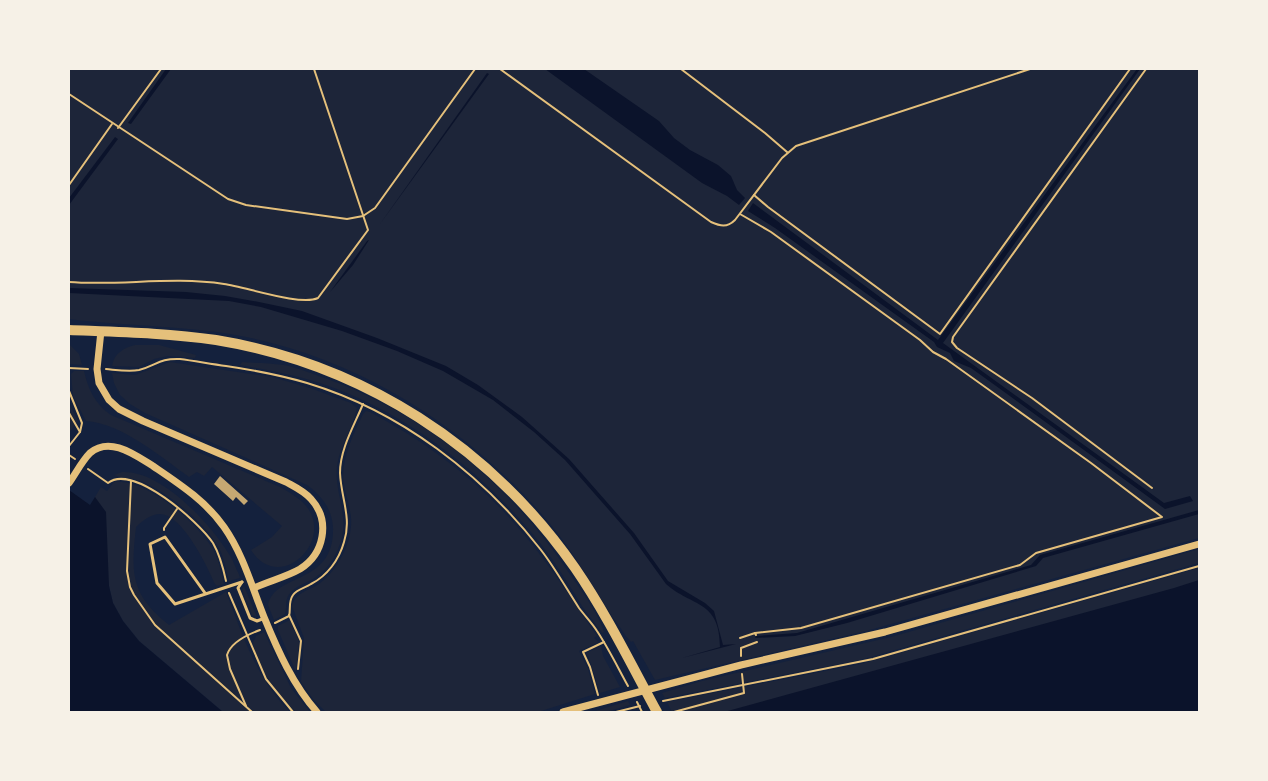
<svg xmlns="http://www.w3.org/2000/svg" width="1268" height="781" viewBox="0 0 1268 781" font-family="'Exo 2',sans-serif">
<rect width="100%" height="100%" fill="#14213d"/>
<g fill="#1d2539">
<path d="M69,69H1199V538L866,631L655,680L633,641L631,642L625,635C620,626 613,619 608,610C590,581 573,552 551,525C477,435 367,362 251,338C191,325 130,327 69,319Z"/>
<polygon points="69,344 79,354 82,365 69,364"/>
<path d="M135,345H159L196,355L195,358L168,356L154,359L139,367L112,366C114,354 123,348 135,345Z"/>
<path d="M170,362L272,377L310,388L351,403L357,408C353,428 340,445 337,466C334,496 352,518 338,549C333,562 324,572 313,579C304,584 293,587 288,596C285,602 287,608 285,614L274,620L268,605C275,572 335,586 333,527C332,509 321,495 307,485L145,413L130,404L120,395L114,383L112,373L135,375Z"/>
<path d="M242,362C256,363 270,363 284,365C299,368 315,375 330,380C426,415 510,485 567,570C580,589 597,610 604,632L602,633C596,624 589,616 582,606C569,585 556,563 540,543C483,472 407,412 320,383C294,375 267,370 240,365Z"/>
<path d="M74,371H84C88,389 95,404 111,415L280,487C290,493 302,499 309,510C331,545 278,593 251,550L272,537L282,526L212,467L204,476L197,472L189,477C161,457 121,423 86,421L73,396L71,374Z"/>
<polygon points="69,403 78,421 69,433"/>
<path d="M366,411L370,412C430,444 483,484 526,537C552,568 574,603 597,636L594,638L599,642L579,651L588,669L595,694L538,712H326L313,699L301,682L304,638L292,606C296,592 308,591 319,584C331,575 339,563 345,550C350,538 353,523 350,511C348,499 343,487 343,475C344,453 354,433 363,414Z"/>
<path d="M122,472C163,470 215,528 233,561C235,567 239,573 240,578L229,581C226,570 224,558 219,548C205,523 170,494 143,482C134,478 122,479 114,475Z"/>
<path d="M114,482C146,478 197,523 213,549C219,560 221,572 224,584L217,586L215,584C207,566 183,515 160,514C151,514 142,521 136,527C131,573 130,594 169,625L226,592C243,636 256,678 290,712H223L139,641L123,621L113,603L109,586L95,497L101,487L107,491Z"/>
<polygon points="1199,549 1199,563 860,660 665,698 662,693 702,681 891,637"/>
<polygon points="1199,568 1199,712 672,712 667,702 861,664"/>
<polygon points="244,586 257,617 252,615 242,590"/>
<polygon points="290,620 299,642 296,672 278,630 278,626"/>
<path d="M264,632L291,688L310,712H296C278,694 258,670 253,643L256,636Z"/>
<polygon points="601,646 603,656 620,687 600,693 589,658 586,653"/>
<polygon points="628,701 630,705 606,712 592,712"/>
</g>
<g fill="#0b132b">
<polygon points="166,69 171,69 131,124 128,123"/>
<polygon points="545,69 584,69 659,121 674,138 690,150 718,165 731,176 737,190 745,198 739,205 727,196 702,183"/>
<polygon points="1137,69 1140,69 943,343 1164,503 1190,496 1193,501 1165,509 1003,391 971,368 954,361 950,353 937,347 934,342 775,228 748,211 753,203 938,340"/>
<polygon points="487,73 489,74 380,224"/>
<polygon points="115,137 118,139 69,205 69,198"/>
<polygon points="369,240 353,265 330,292 367,241"/>
<path d="M69,288L186,292L225,296L259,302L302,311L377,338L446,366L478,385L522,417L569,459L634,533L668,581L705,603L714,611L723,645L736,644L682,658L720,647C720,600 692,607 666,584L630,534L565,460L534,432L493,400L443,371L397,351L342,331L261,307L229,301L69,293Z"/>
<polygon points="69,490 90,505 95,497 106,512 109,586 113,603 123,621 139,641 223,712 69,712"/>
<polygon points="1199,510 1199,514 1043,558 1036,566 847,623 795,636 755,638 756,636 797,633 1031,565 1040,555"/>
<polygon points="1199,580 1199,712 724,712 1174,588"/>
</g>
<polygon fill="#c6a872" points="220,476 248,501 244,505 236,497 233,501 214,484"/>
<g fill="none" stroke-linecap="round" stroke-linejoin="round">
<g stroke="#e5c07b" stroke-width="2">
<path d="M500,69L711,222C720,226 727,228 735,220L782,158L796,146L1030,69"/>
<polyline points="681,69 765,133 787,152"/>
<polyline points="1146,69 953,337 952,342 957,348 1032,398 1152,488"/>
<polyline points="69,94 228,199 246,205 347,219 363,216 375,208 475,69"/>
<polyline points="118,128 161,69"/>
<polyline points="69,185 112,124"/>
<polyline points="754,195 768,207 940,334 1130,69"/>
<polyline points="740,214 771,232 920,340 933,352 946,359 1091,463 1162,517 1036,553 1020,565 801,628 755,633"/>
<path d="M69,282C120,286 172,276 224,284C246,287 300,306 318,298L368,230L314,69"/>
<polyline points="69,368 88,369"/>
<path d="M106,369C117,370 129,372 139,370C156,366 159,358 180,359C195,361 211,364 226,366C253,370 280,375 307,383C400,411 482,474 541,550C555,568 566,588 579,608C585,616 592,623 597,631C609,649 618,668 628,686"/>
<polyline points="69,391 82,423 80,432 69,446"/>
<polyline points="69,413 80,432"/>
<polyline points="69,455 75,459"/>
<path d="M88,469L108,483C133,463 199,522 213,543C220,555 223,567 226,581"/>
<polyline points="131,481 127,571 130,587 134,595 155,625 252,712"/>
<polyline points="164,530 164,528 177,509"/>
<polyline points="229,593 266,679 293,712"/>
<polyline points="289,615 301,641 298,669"/>
<path d="M275,623L289,616C291,609 288,602 293,595C297,589 305,588 311,584C327,576 339,560 344,542C352,518 341,498 340,473C340,449 354,426 363,404"/>
<polyline points="740,638 755,633 756,635"/>
<polyline points="741,656 741,648 757,642"/>
<polyline points="598,695 590,667 583,652 604,642"/>
<polyline points="663,701 873,659 1199,566"/>
<polyline points="637,702 642,712"/>
<path d="M246,706L230,669L227,655C231,642 249,634 260,630"/>
<polyline points="616,712 640,706"/>
<polyline points="674,712 744,693 742,674"/>
</g>
<g stroke="#e5c07b" stroke-width="3">
<polyline points="242,582 238,588 250,618 257,621 265,618"/>
<polyline points="205,593 165,537 150,544 157,583 175,604 242,582"/>
</g>
<g stroke="#e5c07b" stroke-width="7">
<path d="M101,331L97,369L99,383L109,400L119,409L143,421L286,482C295,487 304,491 311,499C331,521 324,554 300,569C286,577 269,581 254,588"/>
<path d="M69,483C76,473 82,461 90,453C110,436 135,455 153,466C178,483 206,501 224,527C243,554 252,587 264,617C278,651 293,685 317,712"/>
<polyline points="563,712 741,665 885,632 1199,544"/>
</g>
<path stroke="#e5c07b" stroke-width="10" d="M69,330C118,332 167,333 216,340C362,364 490,446 575,568C606,613 631,664 657,712"/>
</g>
<rect width="1268" height="781" fill="none" stroke="#f6f1e7" stroke-width="140"/>
</svg>
